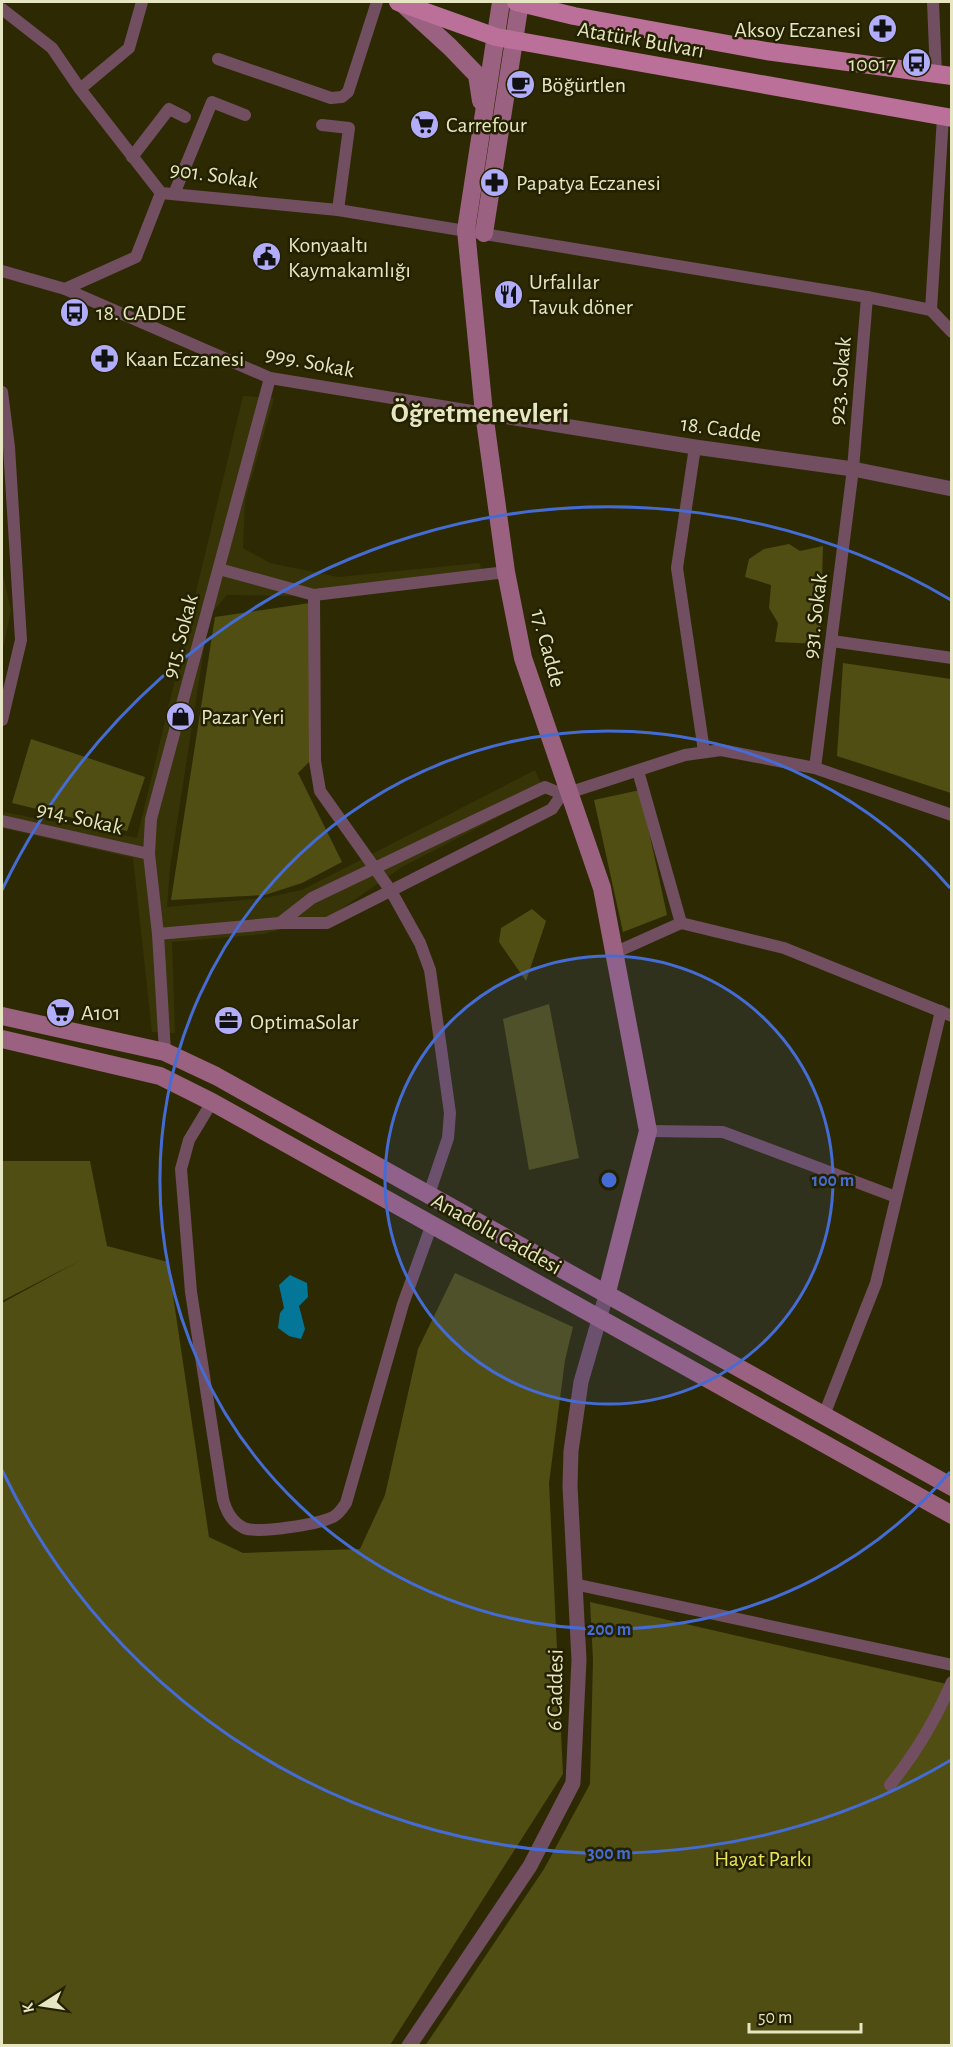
<svg xmlns="http://www.w3.org/2000/svg" width="953" height="2047" viewBox="0 0 953 2047" font-family="'Alegreya Sans',sans-serif">
<rect width="100%" height="100%" fill="#2d2a03"/>
<g fill="#373407">
<polygon points="243,396 274,398 245,501 243,548 270,563 338,577 479,563 487,580 397,591 285,596 227,595 209,616 170,868 167,907 263,898 302,890 535,770 545,793 402,867 331,916 264,934 172,942 175,1033 152,1032 133,858 2,828 2,822 4,812 137,838"/>
<polygon points="2,571 11,610 2,654"/>
</g>
<g fill="#514e13">
<polygon points="789,544 800,551 823,546 820,644 775,642 778,623 769,608 771,585 745,577 749,559 764,549"/>
<polygon points="310,603 310,761 298,773 342,862 302,883 265,895 171,900 215,617"/>
<polygon points="843,663 951,679 951,793 837,756"/>
<polygon points="31,739 145,777 127,831 12,803"/>
<polygon points="640,790 667,915 623,932 594,800"/>
<polygon points="532,909 546,921 526,981 499,942 501,928"/>
<polygon points="549,1004 579,1158 529,1170 503,1019"/>
<polygon points="2,1161 90,1161 107,1246 168,1262 209,1537 243,1553 360,1549 385,1495 418,1349 455,1273 573,1327 565,1360 549,1483 563,1774 390,2045 2,2045 2,1303 81,1260 2,1301"/>
<polygon points="590,1602 951,1685 951,2045 425,2046 544,1869 590,1784 593,1660"/>
</g>
<polygon fill="#047697" points="290,1275 307,1283 308,1297 299,1306 305,1329 301,1339 289,1336 278,1328 280,1313 284,1308 279,1285"/>
<g fill="none" stroke-linecap="round" stroke-linejoin="round">
<g stroke="#724e61" stroke-width="12">
<polyline points="933,2 936,74"/>
<polyline points="2,9 52,48 80,89 161,193 338,210 867,297 931,310 952,332"/>
<polyline points="218,59 331,98 342,97 348,92 377,2"/>
<polyline points="80,89 129,48 142,2"/>
<polyline points="322,125 349,128 338,210"/>
<polyline points="132,157 169,109 185,117"/>
<polyline points="174,194 212,102 245,115"/>
<polyline points="2,271 65,289 270,378 484,413"/>
<polyline points="65,289 136,257 161,193"/>
<polyline points="931,310 943,117"/>
<polyline points="2,392 9,447 21,640 2,720"/>
<polyline points="695,447 677,568 704,751"/>
<polyline points="219,569 314,595 506,572"/>
<polyline points="314,595 315,761 320,791 391,891 420,943 430,970 450,1113 448,1138 429,1194"/>
<polyline points="832,641 952,658"/>
<polyline points="815,768 853,469 867,297"/>
<polyline points="638,771 681,923"/>
<polyline points="2,821 149,854"/>
<polyline points="280,923 312,898 545,787 562,794 571,792 685,755 721,750 815,768 952,815"/>
<polyline points="158,934 280,923 327,923 552,809 562,794"/>
<polyline points="614,953 681,923 784,948 952,1016"/>
<polyline points="165,1052 158,934 149,854 151,819 270,378"/>
<path d="M212,1102L189,1140L181,1169L191,1292L223,1499C226,1511 231,1522 244,1528C258,1534 319,1524 333,1517C339,1514 342,1509 346,1503L403,1304L432,1224"/>
<polyline points="648,1131 723,1132 896,1197"/>
<polyline points="824,1415 876,1283 941,1011"/>
<polyline points="574,1584 952,1665"/>
<path d="M890,1785C916,1753 935,1721 952,1682"/>
</g>
<g stroke="#724e61" stroke-width="15">
<polyline points="484,413 695,447 853,469 952,489"/>
<polyline points="409,2046 530,1866 573,1783 579,1660 570,1486 571,1451 581,1382 607,1292"/>
</g>
<g stroke="#9b6181" stroke-width="18">
<polyline points="501,2 466,230 484,413 506,572 523,658 602,888 648,1131 607,1292"/>
<polyline points="403,4 450,47 477,75 481,101"/>
<polyline points="484,233 520,2"/>
<polyline points="2,1016 165,1052 216,1076 952,1487"/>
<polyline points="2,1039 160,1076 212,1102 952,1515"/>
</g>
<g stroke="#ba7099" stroke-width="18">
<polyline points="398,2 496,37 952,118"/>
<polyline points="516,2 574,16 766,51 952,76"/>
</g>
</g>
<circle cx="609" cy="1180" r="224" fill="#456cd4" fill-opacity=".12"/>
<g fill="none" stroke="#456cd4" stroke-width="3">
<circle cx="609" cy="1180" r="224"/>
<path d="M950 1472A449 449 0 1 1 950 888"/>
<path d="M951 1760A673 673 0 0 1 2 1470M2 890A673 673 0 0 1 951 600"/>
</g>
<defs>
<symbol id="pharmacy-disc" viewBox="-11 -11 22 22"><circle r="9.5" fill="#b2adf9" stroke="#232100"/><path d="M-2-6h4v4h4v4h-4v4h-4v-4h-4v-4h4Z" fill="#111"/></symbol>
<symbol id="bus-disc" viewBox="-11 -11 22 22"><circle r="9.5" fill="#b2adf9" stroke="#232100"/><path d="M-5-6H5V4H4V6H2V4H-2V6H-4V4H-5ZM-3.5-4V0h7V-4ZM-3.5 1.2v1.5H-2V1.2ZM2 1.2v1.5H3.5V1.2Z" fill="#111"/></symbol>
<symbol id="cafe-disc" viewBox="-11 -11 22 22"><circle r="9.5" fill="#b2adf9" stroke="#232100"/><path d="M-5.5-4.5H6V0H3Q3 3.5 0 3.5H-2.5Q-5.5 3.5-5.5 0ZM3-3.2v2h1.7v-2ZM-6 4.5H4V6H-6Z" fill="#111"/></symbol>
<symbol id="supermarket-disc" viewBox="-11 -11 22 22"><circle r="9.5" fill="#b2adf9" stroke="#232100"/><path d="M-6-5.5h2.5l.6 2H6L4.5 2H-2.5L-4.4-4H-6ZM-1.5 3.2a1.3 1.3 0 1 0 .1 0ZM3 3.2a1.3 1.3 0 1 0 .1 0Z" fill="#111"/></symbol>
<symbol id="civic-disc" viewBox="-11 -11 22 22"><circle r="9.5" fill="#b2adf9" stroke="#232100"/><path d="M-.6-6.5H3V-4.5H.6V-3L4-1V1h2V6H-6V1h2V-1L-.6-3ZM-1.2 2.5V6h2.4V2.5Z" fill="#111"/></symbol>
<symbol id="restaurant-disc" viewBox="-11 -11 22 22"><circle r="9.5" fill="#b2adf9" stroke="#232100"/><path d="M-5-6h1v4h1v-4h1v4h1v-4h1v5L-1.5 .5V6h-2V.5L-5-1ZM5-6V6H3V1.5H1.5Q1.5-4 5-6Z" fill="#111"/></symbol>
<symbol id="shop-disc" viewBox="-11 -11 22 22"><circle r="9.5" fill="#b2adf9" stroke="#232100"/><path d="M-5-2.5h2.3a2.7 3.5 0 0 1 5.4 0H5L5.5 6h-11ZM-1.5-2.5h3a1.5 2.3 0 0 0-3 0Z" fill="#111"/></symbol>
<symbol id="office-disc" viewBox="-11 -11 22 22"><circle r="9.5" fill="#b2adf9" stroke="#232100"/><path d="M-6-3h4V-5.5h4V-3h4V5H-6ZM-1-4.5V-3h2v-1.5ZM-6 0V1H6V0Z" fill="#111"/></symbol>
</defs>
<g fill-rule="evenodd">
<use href="#pharmacy-disc" x="866" y="12" width="33" height="33"/>
<use href="#bus-disc" x="900" y="46" width="33" height="33"/>
<use href="#cafe-disc" x="504" y="68" width="33" height="33"/>
<use href="#supermarket-disc" x="408" y="108" width="33" height="33"/>
<use href="#pharmacy-disc" x="478" y="166" width="33" height="33"/>
<use href="#civic-disc" x="250" y="240" width="33" height="33"/>
<use href="#restaurant-disc" x="492" y="278" width="33" height="33"/>
<use href="#bus-disc" x="58" y="296" width="33" height="33"/>
<use href="#pharmacy-disc" x="88" y="342" width="33" height="33"/>
<use href="#shop-disc" x="164" y="700" width="33" height="33"/>
<use href="#supermarket-disc" x="44" y="996" width="33" height="33"/>
<use href="#office-disc" x="212" y="1004" width="33" height="33"/>
</g>
<g text-anchor="middle" stroke-width="5" stroke-linejoin="round" paint-order="stroke">
<g font-size="22" fill="#e6e6c2" stroke="#232100" text-anchor="start">
<text x="861" y="37" text-anchor="end">Aksoy Eczanesi</text>
<text x="896" y="71" text-anchor="end">10017</text>
<text x="541" y="92">Böğürtlen</text>
<text x="446" y="132">Carrefour</text>
<text x="516" y="190">Papatya Eczanesi</text>
<text x="288" y="252">Konyaaltı<tspan x="288" dy="25">Kaymakamlığı</tspan></text>
<text x="529" y="289">Urfalılar<tspan x="529" dy="25">Tavuk döner</tspan></text>
<text x="96" y="320">18. CADDE</text>
<text x="125" y="366">Kaan Eczanesi</text>
<text x="201" y="724">Pazar Yeri</text>
<text x="81" y="1020">A101</text>
<text x="250" y="1029">OptimaSolar</text>
</g>
<g font-size="22" fill="#e6e6c2" stroke="#232100">
<text transform="translate(641 39) rotate(10)" y="8">Atatürk Bulvarı</text>
<text transform="translate(214 174) rotate(8)" y="8">901. Sokak</text>
<text transform="translate(310 361) rotate(11)" y="8">999. Sokak</text>
<text transform="translate(839 381) rotate(-85)" y="8">923. Sokak</text>
<text transform="translate(721 428) rotate(8)" y="8">18. Cadde</text>
<text transform="translate(814 616) rotate(-83)" y="8">931. Sokak</text>
<text transform="translate(179 636) rotate(-75)" y="8">915. Sokak</text>
<text transform="translate(549 648) rotate(75)" y="8">17. Cadde</text>
<text transform="translate(80 817) rotate(13)" y="8">914. Sokak</text>
<text transform="translate(497 1233) rotate(29)" y="8">Anadolu Caddesi</text>
<text transform="translate(554 1690) rotate(-89)" y="8">6 Caddesi</text>
</g>
<g font-size="22" fill="#e9e25a" stroke="#232100">
<text x="763" y="1866">Hayat Parkı</text>
</g>
<g font-size="28" font-weight="bold" fill="#e6e6c2" stroke="#232100">
<text x="480" y="422">Öğretmenevleri</text>
</g>
</g>
<circle cx="609" cy="1180" r="9" fill="#456cd4" stroke="#232100" stroke-width="3"/>
<g font-size="18" text-anchor="middle" font-weight="bold" fill="#456cd4" stroke="#232100" stroke-width="5" stroke-linejoin="round" paint-order="stroke">
<text x="833" y="1186">100 m</text>
<text x="609" y="1635">200 m</text>
<text x="609" y="1859">300 m</text>
</g>
<rect width="953" height="2047" fill="none" stroke="#e6e6c2" stroke-width="6"/>
<g transform="translate(42 2005) rotate(258)" stroke="#232100" stroke-width="4.5" paint-order="stroke">
<path d="M0-4.5L10 22L0 15L-10 22Z" fill="#e6e6c2"/>
<text y="-9" font-size="16" font-weight="bold" text-anchor="middle" fill="#e6e6c2">K</text>
</g>
<path d="M749 2023v9h112v-9" fill="none" stroke="#e6e6c2" stroke-width="3"/>
<text x="758" y="2023" font-size="18" fill="#e6e6c2" stroke="#232100" stroke-width="4.5" paint-order="stroke">50 m</text>
</svg>
